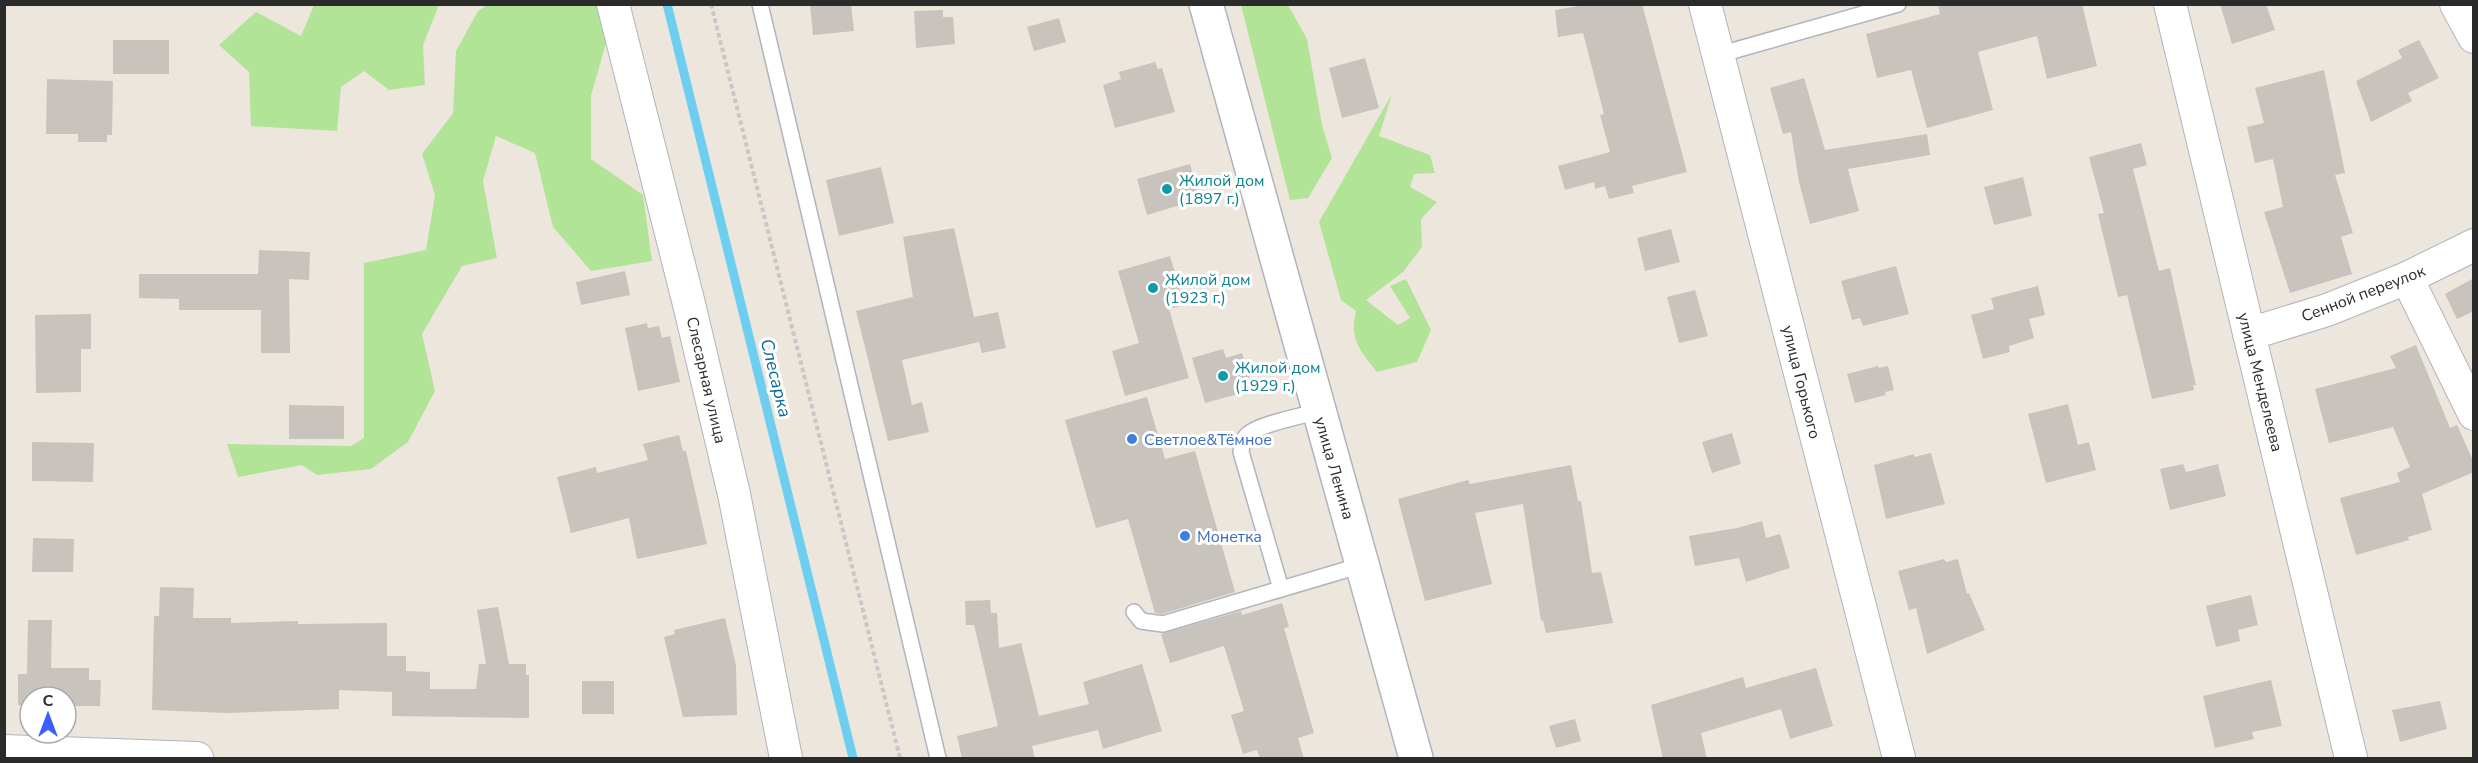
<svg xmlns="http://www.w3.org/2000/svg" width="2478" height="763" viewBox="0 0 2478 763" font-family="'Nunito Sans',sans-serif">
<rect width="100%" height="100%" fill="#ede6dd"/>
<g fill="#b2e498">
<polygon points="314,5 439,5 423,45 425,85 389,90 364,71 341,87 337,131 251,126 249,72 219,45 256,12 301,36"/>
<polygon points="487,5 597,5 608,36 591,96 591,159 643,195 652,261 591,271 553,227 535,153 496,136 483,181 497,258 462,266 422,334 435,391 408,442 371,469 317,475 302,465 238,477 227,444 351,446 364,438 364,263 426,250 435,195 422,154 453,113 456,51 478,11"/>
<polygon points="1241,5 1288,5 1307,39 1322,125 1332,158 1308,198 1290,200"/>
<path d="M1392,94L1379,136L1430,155L1435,173L1414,174L1410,187L1437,202L1421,219L1422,247L1403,272L1366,300L1398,325L1410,318L1390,286L1406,279L1431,330L1417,362L1377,372C1360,350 1349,340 1356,311L1341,300L1319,222Z"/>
</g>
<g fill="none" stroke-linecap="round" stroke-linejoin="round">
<polyline stroke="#6ecef0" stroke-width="9" points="667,4 853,758"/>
</g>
<g fill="#c8c3bc">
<polygon points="810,4 851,4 854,31 813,35"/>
<polygon points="1590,4 1642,4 1687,172 1632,186 1634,193 1609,199 1605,186 1595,189 1594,182 1565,190 1558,166 1610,152 1600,115 1604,114 1583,33 1558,37 1555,10"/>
<polygon points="1938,4 2082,4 2097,66 2047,79 2037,36 1978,52 1993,110 1927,128 1911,70 1877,78 1866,34 1940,14"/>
<polygon points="2220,4 2266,4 2275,30 2232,44"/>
<polygon points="943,10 943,17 953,17 955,44 916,48 914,11"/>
<polygon points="1059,18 1066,42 1034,51 1027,27"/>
<rect x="113" y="40" width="56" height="34"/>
<polygon points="2419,40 2439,78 2408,93 2412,101 2371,122 2356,81 2402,58 2398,50"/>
<polygon points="1365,58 1379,108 1342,118 1329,68"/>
<polygon points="1155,62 1158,69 1162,68 1175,112 1115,128 1103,85 1121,79 1119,72"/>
<polygon points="2324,70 2345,173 2335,175 2353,233 2341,237 2352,274 2290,293 2264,212 2283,207 2273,159 2255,163 2247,127 2264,123 2255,88"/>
<polygon points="1804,78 1825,150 1927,134 1930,155 1848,169 1859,211 1810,224 1799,182 1791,132 1783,134 1770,88"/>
<polygon points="47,79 113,81 112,135 107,135 107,142 78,142 78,134 46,134"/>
<polygon points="2141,143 2147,165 2133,169 2159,271 2170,268 2196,385 2193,385 2194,390 2152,399 2127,295 2118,297 2098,214 2104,213 2089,157"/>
<polygon points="1190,164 1200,199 1147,215 1137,179"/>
<polygon points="881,167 894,223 839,236 826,180"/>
<polygon points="2023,177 2032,216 1994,225 1984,187"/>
<polygon points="954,228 974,317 998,312 1006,348 982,353 979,342 902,360 912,405 922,402 929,432 888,441 856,311 913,297 903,237"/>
<polygon points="1671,229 1680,262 1645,271 1637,238"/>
<polygon points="259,250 310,252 309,280 289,279 290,353 261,353 261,310 179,310 179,299 139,298 139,274 258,274"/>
<polygon points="1170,256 1184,305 1169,309 1189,378 1125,396 1112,351 1139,343 1118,271"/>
<polygon points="1896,266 1909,314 1863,326 1860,318 1852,320 1841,281"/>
<polygon points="625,271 630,295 581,305 576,282"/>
<polygon points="2474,278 2474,311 2457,319 2445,294"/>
<polygon points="2038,286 2045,315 2029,319 2034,338 2009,346 2010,352 1983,359 1971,315 1994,309 1991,298"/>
<polygon points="1695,290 1708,336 1679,343 1667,297"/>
<polygon points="91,314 91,349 81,349 81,392 36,393 35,315"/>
<polygon points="647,323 648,328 659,326 662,338 670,336 680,382 638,391 625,328"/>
<polygon points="2416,345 2450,428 2457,425 2474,463 2474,472 2422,494 2432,530 2408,537 2409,540 2356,555 2340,498 2400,482 2397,473 2410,467 2393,427 2329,443 2315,389 2396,368 2390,356"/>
<polygon points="1223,349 1226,358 1242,353 1253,390 1205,403 1192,358"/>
<polygon points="1878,366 1879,368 1888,366 1894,390 1885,392 1886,395 1855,403 1847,374"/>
<polygon points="1147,397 1165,459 1195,451 1235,592 1162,614 1155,613 1128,519 1096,528 1065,420"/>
<polygon points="2068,404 2078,445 2089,442 2096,470 2046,483 2028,414"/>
<polygon points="289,405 344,406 344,439 289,439"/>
<polygon points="1732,433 1741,464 1712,473 1702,442"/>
<polygon points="679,435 683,451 686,451 707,544 637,559 629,518 571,533 557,477 596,467 597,473 648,460 643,444"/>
<polygon points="32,442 94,443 93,482 32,481"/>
<polygon points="1931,453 1945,504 1886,519 1874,465 1914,454 1914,457"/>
<polygon points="2183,464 2186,472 2218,464 2226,496 2170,510 2160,469"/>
<polygon points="1571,465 1578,501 1581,501 1592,573 1601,572 1613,623 1546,633 1543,620 1541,621 1523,504 1475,513 1492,584 1425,601 1398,499 1468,480 1470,484"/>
<polygon points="1762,521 1766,538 1780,534 1790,568 1746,582 1739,558 1695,566 1689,536 1737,528"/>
<polygon points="33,538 74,539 73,572 32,572"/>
<polygon points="1944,559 1946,562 1958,559 1967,594 1969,593 1985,630 1927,654 1916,608 1909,610 1898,571"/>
<polygon points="160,587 194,588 193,618 231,618 231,623 298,621 298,624 387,623 387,656 406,656 406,671 430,672 430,689 476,689 479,664 486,664 477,610 498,607 509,664 526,664 526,675 529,675 529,718 392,716 392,692 339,690 339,709 227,713 152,710 154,616 159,616"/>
<polygon points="2251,595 2258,625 2238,630 2240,641 2216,647 2206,606"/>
<polygon points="990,600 991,613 997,613 999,648 1021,643 1039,716 1089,704 1083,682 1142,664 1162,731 1103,749 1098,730 1032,746 1035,759 962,759 957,736 998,726 974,625 966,625 965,601"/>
<polygon points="1282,603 1289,627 1284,628 1314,733 1298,738 1304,759 1260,759 1257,750 1243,754 1231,715 1244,711 1224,646 1170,663 1161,634 1241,611 1242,615"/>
<polygon points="725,618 736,665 737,715 683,717 664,637 675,634 674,630"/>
<polygon points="28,620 52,620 51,668 89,668 89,680 101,680 100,706 66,706 66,697 30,697 30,706 18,705 18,674 27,674"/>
<polygon points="1816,668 1833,726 1790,739 1781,709 1701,733 1707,759 1663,759 1651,705 1743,677 1746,688"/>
<polygon points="2271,680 2282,726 2252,732 2254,739 2215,748 2203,696"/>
<rect x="582" y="681" width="32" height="33"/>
<polygon points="2440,701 2447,729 2400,742 2392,710"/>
<polygon points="1575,719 1581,741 1556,748 1549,726"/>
</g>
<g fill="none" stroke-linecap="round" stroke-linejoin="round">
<defs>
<g id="lane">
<polyline points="760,4 938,758"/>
<polyline points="1718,55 1898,4"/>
<path d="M1281,589L1241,452C1242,445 1242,440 1247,435C1258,424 1303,416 1319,411"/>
<polyline points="1134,612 1141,621 1163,624 1362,565"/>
</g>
<g id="street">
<polyline points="613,4 689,304 734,494 786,758"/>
<polyline points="1705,4 1899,758"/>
<polyline points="2170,4 2351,758"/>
<polyline points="2456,4 2474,37"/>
<polyline points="2407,278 2474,414"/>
<polyline points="2249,334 2327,310 2407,278 2474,245"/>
<polyline points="4,751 197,758"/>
</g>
<polyline id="secondary" points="1206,4 1416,758"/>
</defs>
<use href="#lane" stroke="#b1b3bf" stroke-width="18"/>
<use href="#street" stroke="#b1b3bf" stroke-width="34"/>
<use href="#secondary" stroke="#b1b3bf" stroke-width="36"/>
<polyline stroke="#c8c8c8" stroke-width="4" stroke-dasharray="4.5 3" stroke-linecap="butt" points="711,4 900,758"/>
<use href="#lane" stroke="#fff" stroke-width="15"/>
<use href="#street" stroke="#fff" stroke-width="32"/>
<use href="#secondary" stroke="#fff" stroke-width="33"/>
</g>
<g fill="#0f9aa8" stroke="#fff" stroke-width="2">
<circle cx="1167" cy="189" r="6"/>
<circle cx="1153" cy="288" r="6"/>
<circle cx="1223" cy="376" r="6"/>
</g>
<g fill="#3f7fe0" stroke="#fff" stroke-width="2">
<circle cx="1132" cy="439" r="6"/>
<circle cx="1185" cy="536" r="6"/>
</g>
<g text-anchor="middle" stroke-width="6" stroke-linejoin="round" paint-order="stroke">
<g font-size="16" fill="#0d838f" stroke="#fff" text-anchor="start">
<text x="1179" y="186">Жилой дом<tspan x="1179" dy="18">(1897 г.)</tspan></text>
<text x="1165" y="285">Жилой дом<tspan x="1165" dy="18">(1923 г.)</tspan></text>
<text x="1235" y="373">Жилой дом<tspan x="1235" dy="18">(1929 г.)</tspan></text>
</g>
<g font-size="16" fill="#2b2b2b" stroke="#fff">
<text transform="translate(2363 293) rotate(-21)" y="6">Сенной переулок</text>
<text transform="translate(707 380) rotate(77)" y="6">Слесарная улица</text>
<text transform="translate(1802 382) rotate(76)" y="6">улица Горького</text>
<text transform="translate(2261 382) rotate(76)" y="6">улица Менделеева</text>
<text transform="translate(1335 468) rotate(74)" y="6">улица Ленина</text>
</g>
<g font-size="16" fill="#366cbe" stroke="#fff" text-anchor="start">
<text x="1144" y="445">Светлое&amp;Тёмное</text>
<text x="1197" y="542">Монетка</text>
</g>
<g font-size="18" font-style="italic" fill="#0c6c9e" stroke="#fff">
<text transform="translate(776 378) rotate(76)" y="6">Слесарка</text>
</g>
</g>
<rect width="2478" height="763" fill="none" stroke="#2b2b2b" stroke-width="12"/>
<g transform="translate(48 715)"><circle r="28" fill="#ffffff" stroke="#aaaaaa" stroke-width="1.5"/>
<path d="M0-4.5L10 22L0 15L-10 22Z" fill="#3a5ffc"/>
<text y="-9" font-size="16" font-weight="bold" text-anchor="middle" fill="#2b2b2b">С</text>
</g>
</svg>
